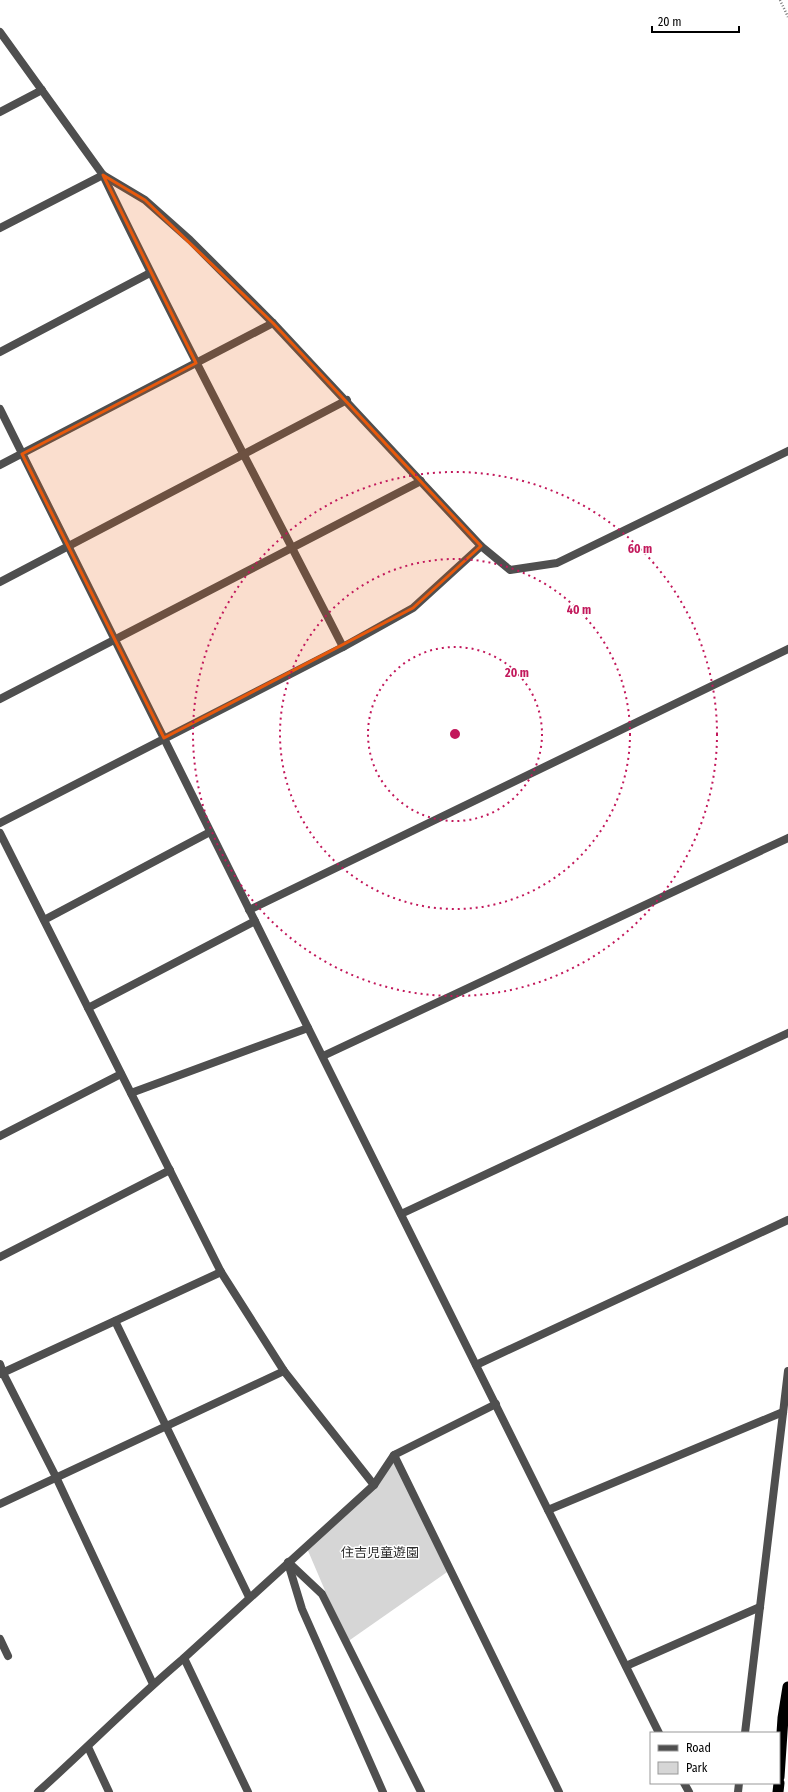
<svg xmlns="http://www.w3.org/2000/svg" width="788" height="1792" viewBox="0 0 788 1792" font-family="'Fira Sans Condensed','Noto Sans JP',sans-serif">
<rect width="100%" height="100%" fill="#fff"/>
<polygon fill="#d6d6d6" points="394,1455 450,1570 347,1642 306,1546 374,1485"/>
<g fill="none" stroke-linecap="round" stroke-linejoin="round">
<polyline stroke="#717171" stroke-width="2.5" stroke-dasharray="1 2" stroke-linecap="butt" points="780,0 788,17"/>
<g stroke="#4f4f4f" stroke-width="8">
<polyline points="0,32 103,175 145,200 190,240 273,323 481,546 510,570 557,563 788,451"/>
<polyline points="0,112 42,90"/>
<path d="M0,228L103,175C179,334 263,490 343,647"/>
<polyline points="0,352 150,273"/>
<polyline points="0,409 659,1733"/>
<polyline points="0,465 273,323"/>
<polyline points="0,582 347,400"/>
<polyline points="0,699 421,481"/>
<polyline points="0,823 343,647 413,608 481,546"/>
<polyline points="0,833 221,1272 284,1371 374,1485"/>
<polyline points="249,910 788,649"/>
<polyline points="44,920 210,832"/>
<polyline points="88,1008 255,921"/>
<polyline points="323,1056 788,838"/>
<polyline points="131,1093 308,1028"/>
<polyline points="0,1136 121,1074"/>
<polyline points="401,1214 788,1033"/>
<polyline points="0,1257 170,1170"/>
<polyline points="115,1321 249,1597"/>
<polyline points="0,1364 3,1373 56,1477 153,1684"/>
<polyline points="476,1365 788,1220"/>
<polyline points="0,1374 221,1272"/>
<polyline points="394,1455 559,1792"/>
<polyline points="0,1504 284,1371"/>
<polyline points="548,1510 783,1412"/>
<polyline points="288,1562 322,1594 421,1792"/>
<polyline points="288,1563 302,1609 383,1792"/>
<polyline points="0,1639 8,1656"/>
<polyline points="184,1658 248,1792"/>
<polyline points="626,1666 760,1607"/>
<polyline points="745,1733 788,1371"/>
<polyline points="88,1747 109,1792"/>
<polyline points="684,1783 689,1792"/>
<path d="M38,1792C87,1748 133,1701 184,1658L374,1485L394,1455L496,1404"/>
<polyline points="738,1792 739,1783"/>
</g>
<g stroke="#000" stroke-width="11">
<polyline points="779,1777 783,1718 788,1687"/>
<polyline points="778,1792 779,1783"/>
</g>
</g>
<path fill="#e8590c" fill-opacity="0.2" stroke="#e8590c" stroke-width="3" stroke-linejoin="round" d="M103,175L145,200L273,323L481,546L413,608L164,738L22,454L196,363Z"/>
<g fill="none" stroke="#c2185b" stroke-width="2" stroke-dasharray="2 4">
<circle cx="455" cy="734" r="87"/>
<circle cx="455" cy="734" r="175"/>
<circle cx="455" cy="734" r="262"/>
</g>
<g text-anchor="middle" stroke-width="3" stroke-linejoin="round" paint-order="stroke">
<g font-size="13" fill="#2d2d2d" stroke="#fff">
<text x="380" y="1557">住吉児童遊園</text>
</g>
</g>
<circle cx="455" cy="734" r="6" fill="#c2185b" stroke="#fff" stroke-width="2"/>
<g font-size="12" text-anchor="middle" font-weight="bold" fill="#c2185b" stroke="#fff" stroke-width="3" stroke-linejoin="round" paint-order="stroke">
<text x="640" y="553">60 m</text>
<text x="579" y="614">40 m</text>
<text x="517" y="677">20 m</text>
</g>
<rect x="650" y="1732" width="130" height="52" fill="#ffffff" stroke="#999999"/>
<rect x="658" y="1745" width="20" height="6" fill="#4f4f4f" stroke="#999999"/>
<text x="686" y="1752" font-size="12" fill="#000000">Road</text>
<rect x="658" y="1762" width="20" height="12" fill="#d6d6d6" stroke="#999999"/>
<text x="686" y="1772" font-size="12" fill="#000000">Park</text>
<path d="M652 26v6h87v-6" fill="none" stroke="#000000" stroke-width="2"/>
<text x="658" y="26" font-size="12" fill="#000000" stroke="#ffffff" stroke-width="3" paint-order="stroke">20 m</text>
</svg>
